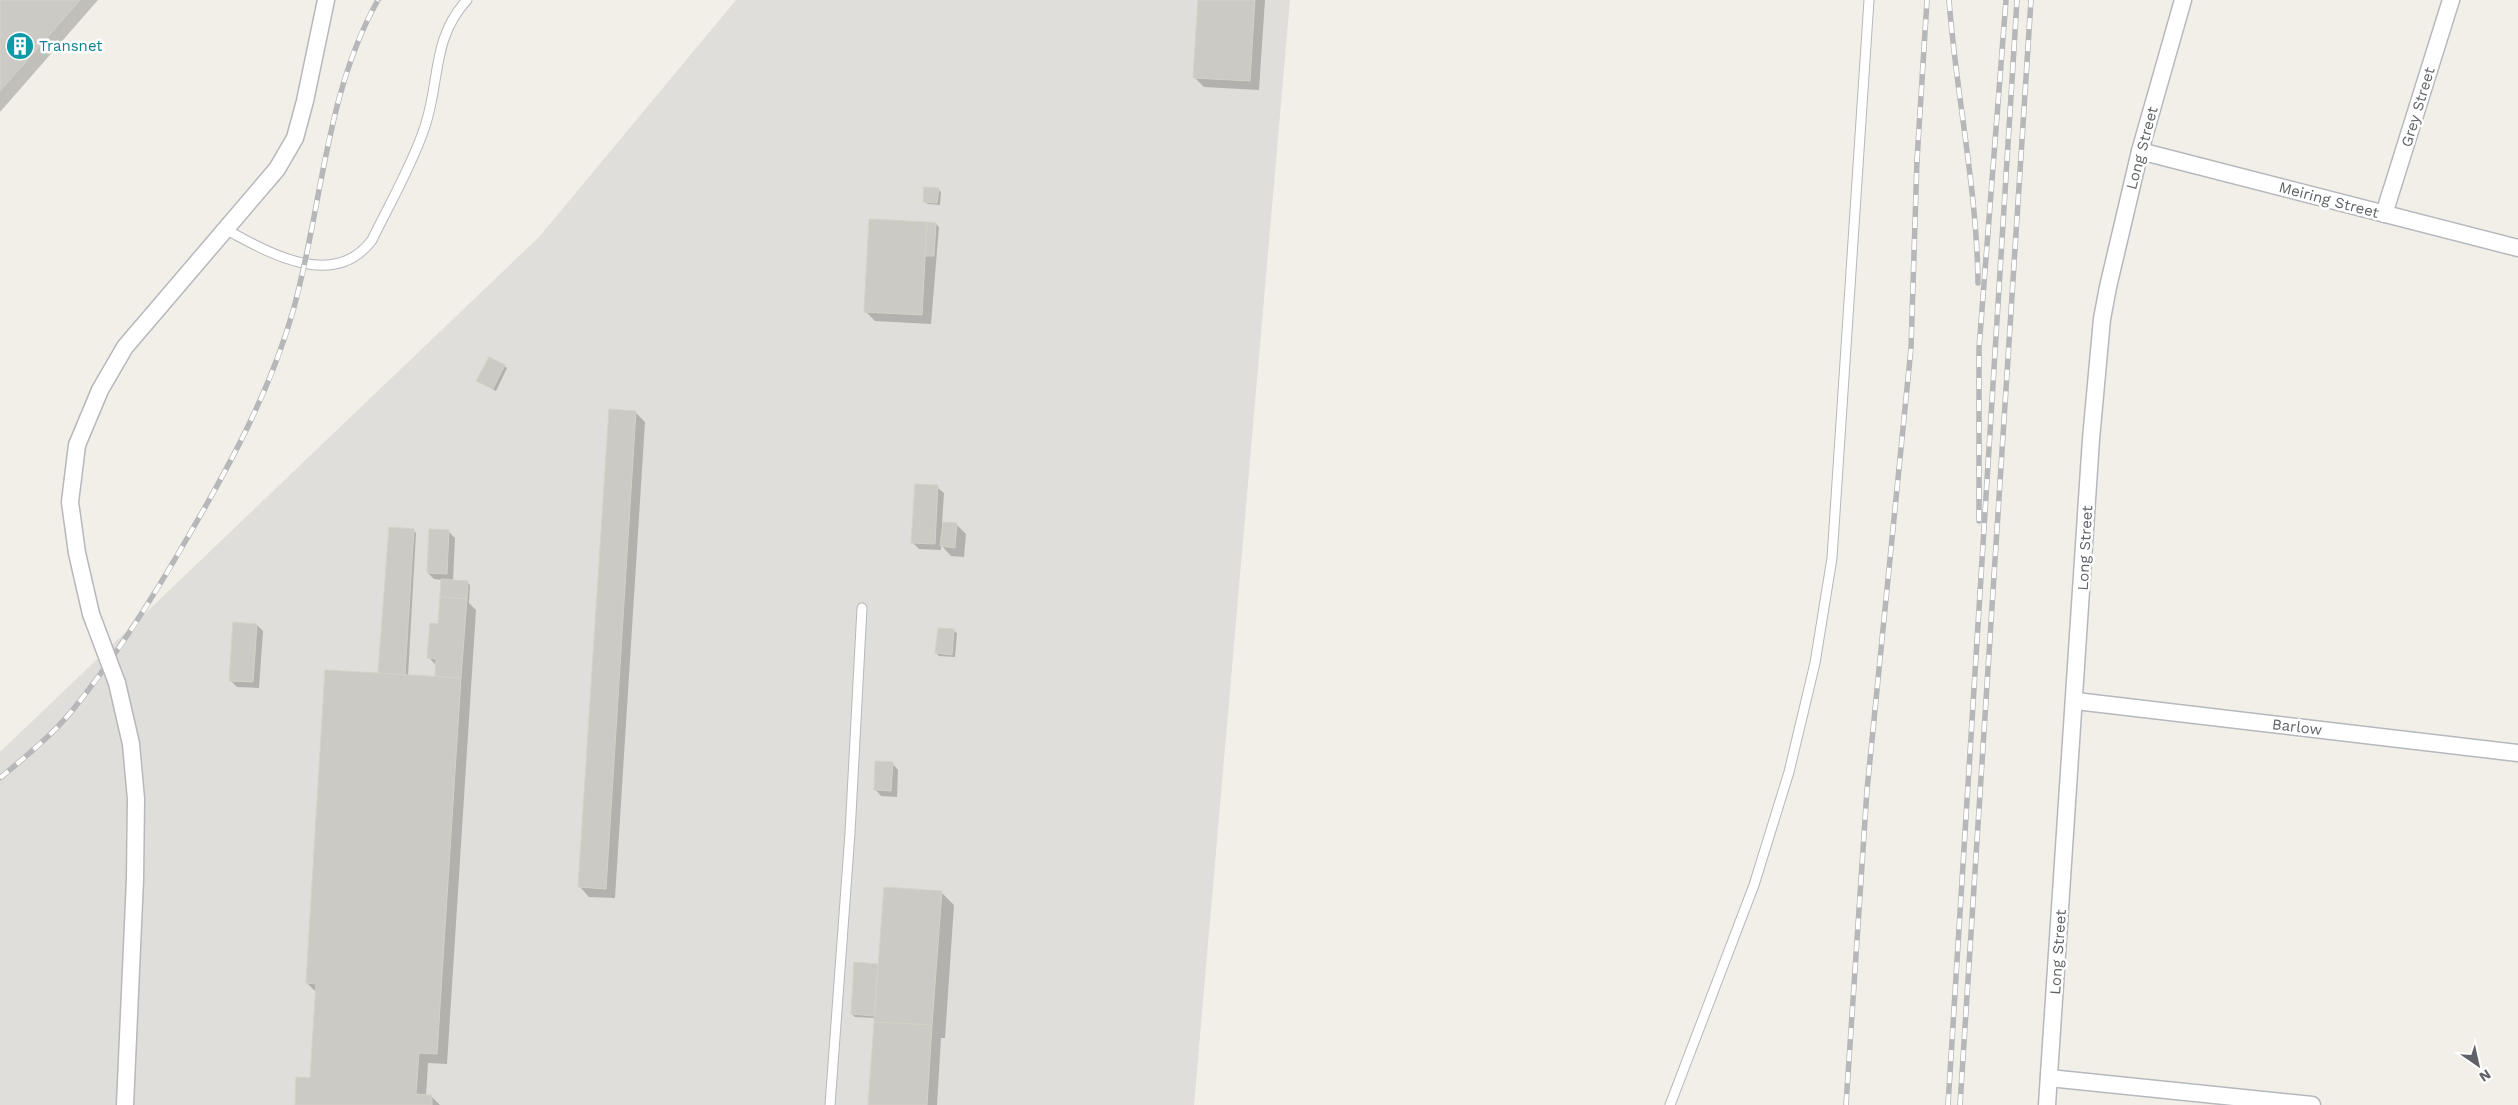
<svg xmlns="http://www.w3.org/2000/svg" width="2518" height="1105" viewBox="0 0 2518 1105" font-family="'Work Sans',sans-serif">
<rect width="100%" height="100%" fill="#f1efe8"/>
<polygon fill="#e0deda" points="736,0 1290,0 1194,1105 0,1105 0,752 539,237"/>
<g fill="#0003">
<polygon points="0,0 98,0 0,112"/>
<polygon points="1199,0 1265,0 1259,90 1204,87 1194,77"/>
<polygon points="938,189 941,192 940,205 928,204 925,202"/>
<polygon points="936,224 939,227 931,324 875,321 865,311"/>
<polygon points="504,366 507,368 496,391 478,381"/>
<polygon points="635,412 645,422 615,898 589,897 580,887"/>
<polygon points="937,487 944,493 942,523 956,524 966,534 964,557 951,556 941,545 941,550 919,549 912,542"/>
<polygon points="390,528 413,530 416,533 408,676 436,678 437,666 429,658 439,625 443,580 434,579 428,573 449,532 455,538 453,581 467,582 470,585 469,603 476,610 447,1064 428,1063 426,1096 432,1097 440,1105 296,1105 311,1080 317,993 307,983 379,674"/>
<polygon points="257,625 263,631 259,688 237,687 230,680"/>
<polygon points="939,629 954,631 957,633 955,657 939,656 936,653"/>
<polygon points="892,763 898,770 897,797 881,796 875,789"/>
<polygon points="941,892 954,905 945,1038 941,1038 937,1105 870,1105 875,1018 855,1017 852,1014 855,963 879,965"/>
</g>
<g fill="#cccac5" stroke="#d6d1c6">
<polygon points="0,0 80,0 0,91"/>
<polygon points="1198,0 1255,0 1250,81 1193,78"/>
<polygon points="924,187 939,188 937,203 923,202"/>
<polygon points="869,219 927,222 922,315 864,312"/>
<polygon points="927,222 936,223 934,256 925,256"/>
<polygon points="489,357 505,365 493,389 476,381"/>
<polygon points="609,409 636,411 606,889 578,887"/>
<polygon points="915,484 938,485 935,544 911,543"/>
<polygon points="943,522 957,523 955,548 940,546"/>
<polygon points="389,527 414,529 405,675 378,673"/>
<polygon points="429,529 449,530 447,574 427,573"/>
<polygon points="441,579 468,581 467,599 440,597"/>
<polygon points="440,597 467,599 461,678 435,676 436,659 427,658 430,623 438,624"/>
<polygon points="233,622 257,624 253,682 229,681"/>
<polygon points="938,628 954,629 952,655 935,653"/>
<polygon points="325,670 461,678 437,1054 419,1053 416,1094 432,1095 432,1105 295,1105 296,1077 310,1078 316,984 306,983"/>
<polygon points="875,761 893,762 891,791 874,790"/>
<polygon points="884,887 942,891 932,1025 874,1022"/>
<polygon points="854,962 878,964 874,1016 851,1014"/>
<polygon points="874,1022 932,1025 927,1105 868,1105"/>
</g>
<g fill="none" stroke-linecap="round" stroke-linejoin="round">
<defs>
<g id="service">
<path d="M225,229C269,253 334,291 372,240C389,205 410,169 423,132C441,85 430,40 467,0"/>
<polyline points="830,1105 850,833 862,608"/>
<polyline points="1670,1105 1754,885 1789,772 1815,663 1832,558 1869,0"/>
</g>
<g id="minor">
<polyline points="2140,151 2518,248"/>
<polyline points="2384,214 2451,0"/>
<polyline points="91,614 77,553 70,502 77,445 100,390 125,347 277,169 295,138 305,101 326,0"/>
<polyline points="117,683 131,744 136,799 135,879 125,1105"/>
<polyline points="2076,701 2518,753"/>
<polyline points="2049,1078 2312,1105"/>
<polyline points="2047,1105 2091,439 2102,319 2108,287 2140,151 2183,0"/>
</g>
</defs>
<use href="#service" stroke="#b5b8bc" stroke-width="11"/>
<use href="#minor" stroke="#b5b8bc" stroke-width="19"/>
<use href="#service" stroke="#fff" stroke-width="9"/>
<use href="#minor" stroke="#fff" stroke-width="16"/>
<defs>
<g id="rail">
<path d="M1949,0C1956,94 1977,188 1978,283"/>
<polyline points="1979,521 1979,348 2006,0"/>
<path d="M0,778C24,758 51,736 71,712C116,657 154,596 189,535C231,463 270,391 293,311C322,208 325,94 378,0"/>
<polyline points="1846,1105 1867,790 1911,348 1917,160 1927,0"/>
<polyline points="1948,1105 2017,0"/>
<polyline points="1960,1105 2031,0"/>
</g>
</defs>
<use href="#rail" stroke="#b6b7b8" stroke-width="5.5"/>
<use href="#rail" stroke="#fff" stroke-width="4" stroke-dasharray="11" stroke-linecap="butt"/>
<defs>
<polyline id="minor-bridge" points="91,614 117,683"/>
</defs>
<use href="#minor-bridge" stroke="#b5b8bc" stroke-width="19" stroke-linecap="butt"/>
<use href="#minor-bridge" stroke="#fff" stroke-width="16"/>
</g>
<defs>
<symbol id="building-disc" viewBox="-11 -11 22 22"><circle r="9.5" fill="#0f9aa8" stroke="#fff"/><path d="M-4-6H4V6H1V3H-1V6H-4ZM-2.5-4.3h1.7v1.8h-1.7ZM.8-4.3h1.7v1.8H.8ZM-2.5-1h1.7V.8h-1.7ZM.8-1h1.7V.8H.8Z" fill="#fff"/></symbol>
</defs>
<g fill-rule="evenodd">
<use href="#building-disc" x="4" y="30" width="32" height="32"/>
</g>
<g text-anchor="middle" stroke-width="5" stroke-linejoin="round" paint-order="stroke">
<g font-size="15" fill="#0d838f" stroke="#fff" text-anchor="start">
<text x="39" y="51">Transnet</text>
</g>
<g font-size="15" fill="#5f6368" stroke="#fff">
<text transform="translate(2418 107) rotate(-73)" y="5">Grey Street</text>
<text transform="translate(2142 148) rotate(-75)" y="5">Long Street</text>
<text transform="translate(2329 200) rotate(15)" y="5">Meiring Street</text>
<text transform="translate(2085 548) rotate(-87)" y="5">Long Street</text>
<text transform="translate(2297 727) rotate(7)" y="5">Barlow</text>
<text transform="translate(2058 952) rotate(-86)" y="5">Long Street</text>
</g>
</g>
<g transform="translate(2478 1065) rotate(146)" stroke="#ffffff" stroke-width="4" paint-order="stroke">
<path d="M0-4L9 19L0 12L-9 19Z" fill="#5f6368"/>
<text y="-8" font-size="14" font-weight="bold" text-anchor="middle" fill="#5f6368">N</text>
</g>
</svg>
